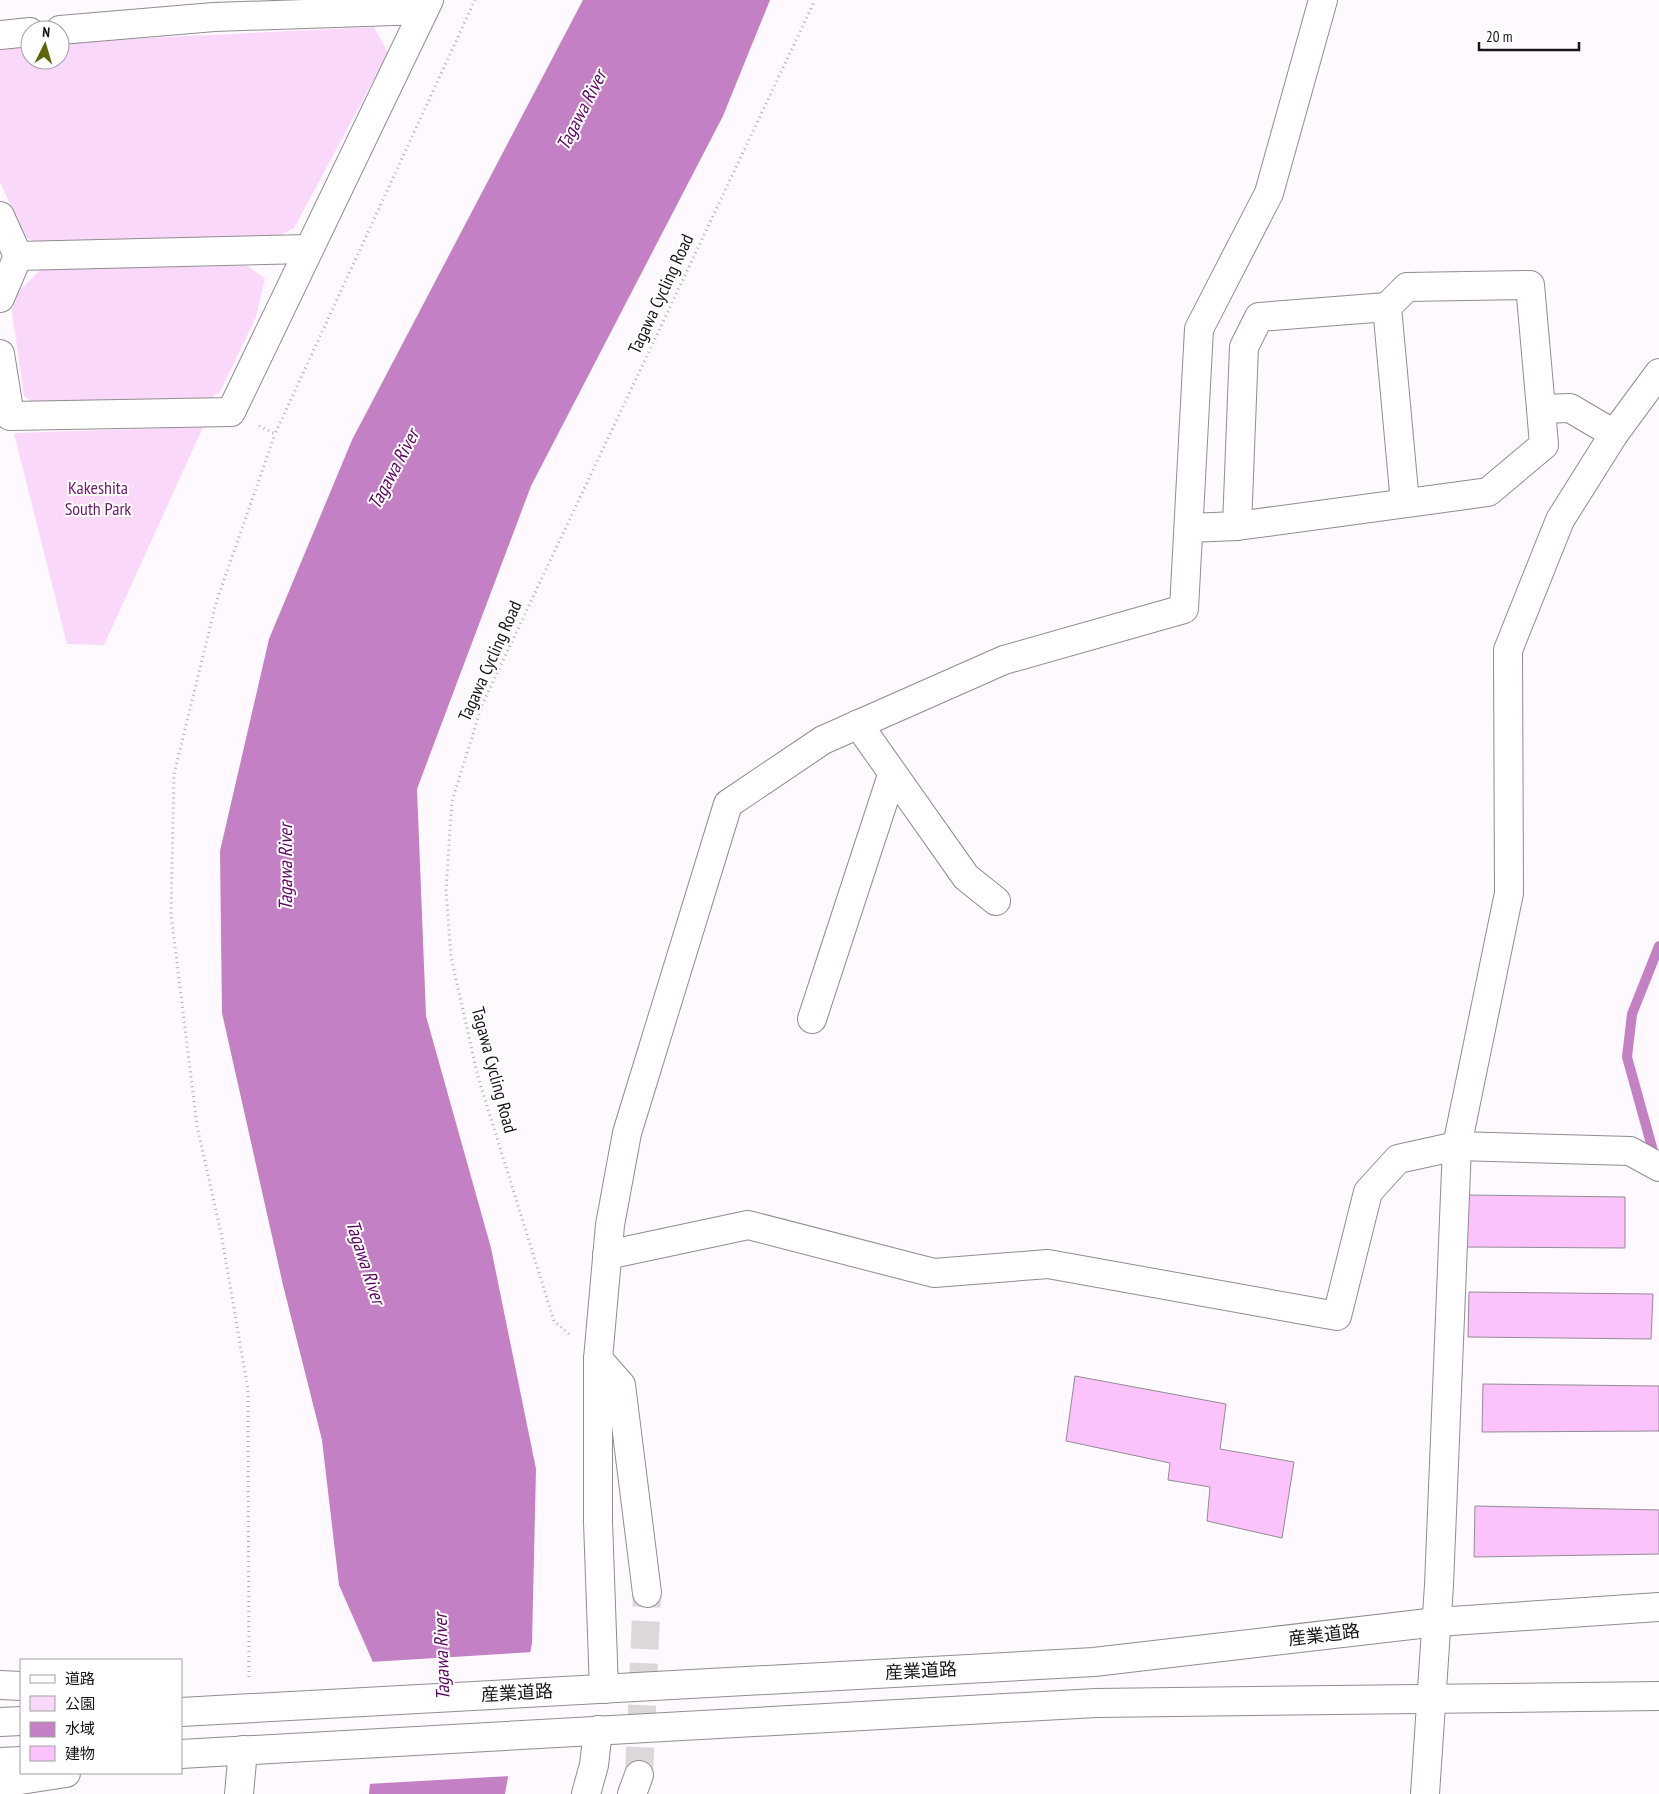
<svg xmlns="http://www.w3.org/2000/svg" width="1659" height="1794" viewBox="0 0 1659 1794" font-family="'PT Sans Narrow','Noto Sans JP',sans-serif">
<rect width="100%" height="100%" fill="#fef9fe"/>
<g fill="#f9d8f9">
<polygon points="374,27 388,53 294,228 275,238 40,245 25,237 0,182 0,45 30,44 30,60 60,60 60,42"/>
<polygon points="248,266 265,279 256,317 220,392 203,403 40,408 24,396 12,311 16,294 41,269"/>
<polygon points="203,427 104,645 67,644 14,433"/>
</g>
<polygon fill="#c380c4" points="583,0 770,0 723,116 531,486 417,789 426,1016 491,1248 536,1469 532,1643 505,1794 369,1794 379,1676 339,1585 322,1440 283,1285 222,1013 220,851 269,639 352,440"/>
<polygon fill="#fef9fe" points="533,1652 511,1776 367,1784 377,1677 370,1662"/>
<g fill="none" stroke-linecap="round" stroke-linejoin="round">
<polyline stroke="#c380c4" stroke-width="10" points="1655,1158 1627,1057 1632,1014 1659,946"/>
</g>
<g fill="#fbc2fb" stroke="#928d92">
<polygon points="1469,1195 1625,1197 1625,1248 1466,1247"/>
<polygon points="1469,1292 1653,1294 1651,1339 1468,1337"/>
<polygon points="1075,1376 1226,1404 1220,1449 1294,1462 1282,1538 1207,1521 1210,1487 1168,1480 1170,1463 1066,1441"/>
<polygon points="1483,1384 1659,1386 1659,1431 1482,1432"/>
<polygon points="1475,1506 1659,1510 1659,1554 1474,1557"/>
</g>
<g fill="none" stroke-linecap="round" stroke-linejoin="round">
<polyline stroke="#dbd7db" stroke-width="28" stroke-dasharray="28 14" stroke-linecap="butt" points="639,1775 647,1593"/>
<defs>
<g id="minor">
<polyline points="60,30 214,17 424,10"/>
<polyline points="0,35 30,32"/>
<polyline points="0,216 18,256 0,298"/>
<polyline points="18,256 309,249"/>
<polyline points="0,354 10,416 231,412 429,0"/>
<polyline points="1405,503 1387,307 1407,287 1530,285 1541,409"/>
<polyline points="1237,526 1244,347 1259,317 1387,307"/>
<polyline points="1189,528 1237,526 1488,492 1544,445 1541,409 1570,408 1614,434"/>
<polyline points="858,724 966,877 996,901"/>
<polyline points="812,1019 892,775"/>
<polyline points="607,1255 748,1225 934,1273 1048,1264 1337,1316 1368,1192 1398,1159 1457,1146 1630,1151 1659,1167"/>
<polyline points="598,1359 621,1385 647,1593"/>
<polyline points="0,1685 21,1686"/>
<polyline points="604,1689 598,1522 598,1359 610,1225 627,1133 728,804 823,740 1004,660 1184,609 1199,329 1269,193 1323,0"/>
<polyline points="181,1712 1094,1662 1437,1622 1659,1607"/>
<polyline points="0,1722 21,1721"/>
<polyline points="181,1754 1096,1703 1659,1696"/>
<polyline points="0,1762 21,1761"/>
<polyline points="0,1783 66,1773"/>
<polyline points="239,1794 243,1750"/>
<polyline points="586,1794 594,1765 598,1730"/>
<polyline points="632,1794 639,1775"/>
<polyline points="1425,1794 1439,1585 1457,1146 1509,893 1508,650 1560,520 1614,434 1659,373"/>
</g>
</defs>
<use href="#minor" stroke="#918c90" stroke-width="30"/>
<g stroke="#b1adb1" stroke-width="3" stroke-dasharray="1 4" stroke-linecap="butt">
<polyline points="259,426 275,434 475,0"/>
<polyline points="569,1334 554,1321 478,1077 451,957 446,890 452,801 482,705 815,0"/>
<polyline points="249,1677 248,1390 221,1233 197,1126 171,914 174,774 216,603 275,434"/>
</g>
<use href="#minor" stroke="#fff" stroke-width="28"/>
</g>
<g text-anchor="middle" stroke-width="4" stroke-linejoin="round" paint-order="stroke">
<g font-size="18" fill="#171517" stroke="#fff">
<text transform="translate(661 294) rotate(-65)" y="6">Tagawa Cycling Road</text>
<text transform="translate(490 661) rotate(-66)" y="6">Tagawa Cycling Road</text>
<text transform="translate(494 1070) rotate(75)" y="6">Tagawa Cycling Road</text>
<text transform="translate(1324 1635) rotate(-7)" y="6">産業道路</text>
<text transform="translate(921 1671) rotate(-3)" y="6">産業道路</text>
<text transform="translate(517 1693) rotate(-3)" y="6">産業道路</text>
</g>
<g font-size="18" fill="#6b196e" stroke="#fff">
<text x="98" y="494">Kakeshita<tspan x="98" dy="21">South Park</tspan></text>
</g>
<g font-size="19" font-style="italic" fill="#5d0561" stroke="#fff">
<text transform="translate(581 110) rotate(-63)" y="7">Tagawa River</text>
<text transform="translate(393 469) rotate(-62)" y="7">Tagawa River</text>
<text transform="translate(285 867) rotate(-90)" y="7">Tagawa River</text>
<text transform="translate(366 1262) rotate(72)" y="7">Tagawa River</text>
<text transform="translate(441 1657) rotate(-92)" y="7">Tagawa River</text>
</g>
</g>
<rect x="20" y="1659" width="162" height="115" fill="#ffffff" stroke="#a2a1a2"/>
<rect x="30" y="1675" width="25" height="8" fill="#ffffff" stroke="#a2a1a2"/>
<text x="65" y="1684" font-size="15" fill="#171517">道路</text>
<rect x="30" y="1696" width="25" height="15" fill="#f9d8f9" stroke="#a2a1a2"/>
<text x="65" y="1709" font-size="15" fill="#171517">公園</text>
<rect x="30" y="1722" width="25" height="15" fill="#c380c4" stroke="#a2a1a2"/>
<text x="65" y="1734" font-size="15" fill="#171517">水域</text>
<rect x="30" y="1746" width="25" height="15" fill="#fbc2fb" stroke="#a2a1a2"/>
<text x="65" y="1759" font-size="15" fill="#171517">建物</text>
<g transform="translate(45 45) rotate(5)"><circle r="24" fill="#ffffff" stroke="#a2a1a2"/>
<path d="M0-4L9 19L0 12L-9 19Z" fill="#5d6709"/>
<text y="-8" font-size="14" font-weight="bold" text-anchor="middle" fill="#171517">N</text>
</g>
<path d="M1479 42v8h100v-8" fill="none" stroke="#171517" stroke-width="2.5"/>
<text x="1486" y="42" font-size="15" fill="#171517" stroke="#ffffff" stroke-width="4" paint-order="stroke">20 m</text>
</svg>
